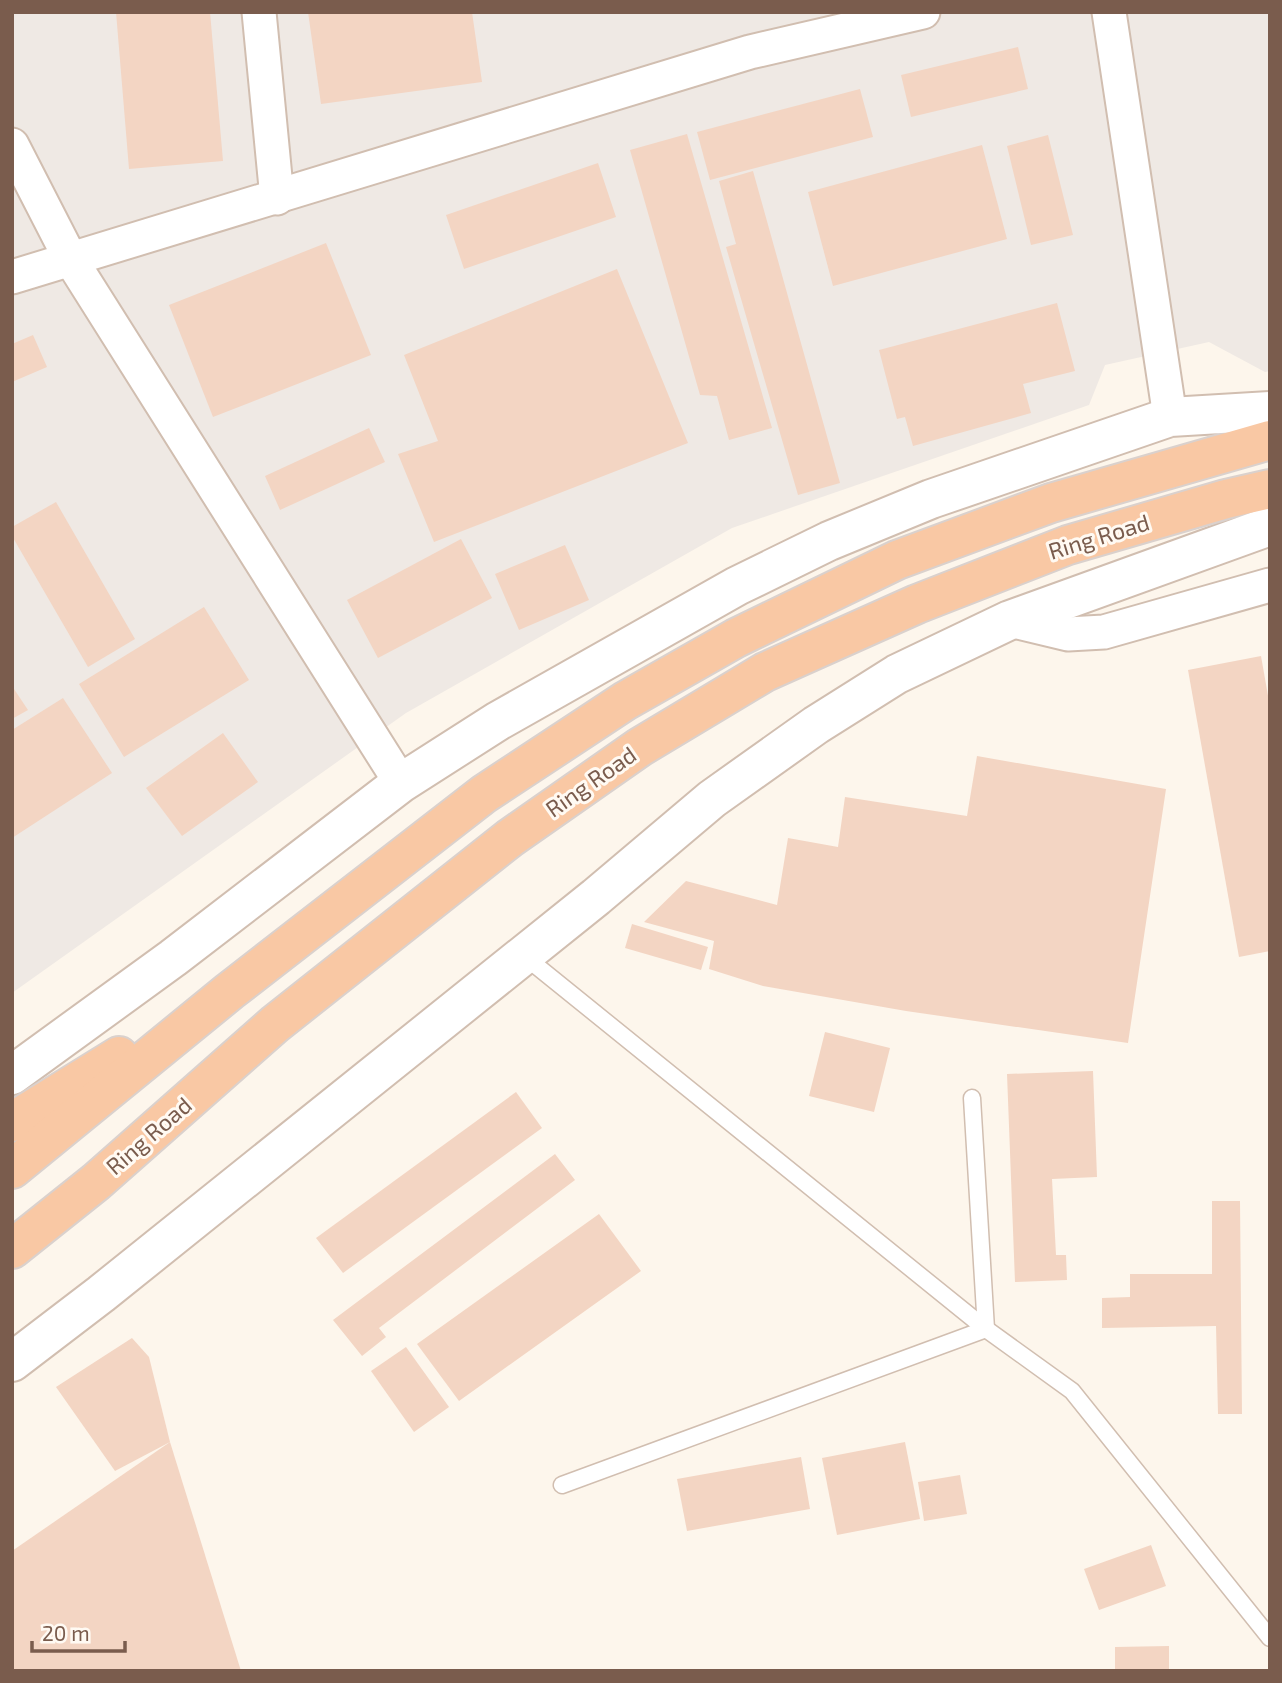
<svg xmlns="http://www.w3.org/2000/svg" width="1282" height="1683" viewBox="0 0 1282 1683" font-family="'Exo 2',sans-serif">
<rect width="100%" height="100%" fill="#fdf6ec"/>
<polygon fill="#efe9e4" points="12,12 1270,12 1270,371 1265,372 1209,342 1105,365 1089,405 732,528 406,713 12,993"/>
<g fill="#f3d5c3">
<polygon points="116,12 210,12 223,161 129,169"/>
<polygon points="308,12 472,12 482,82 321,104"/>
<polygon points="1018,47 1028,89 911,117 901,75"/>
<polygon points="860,89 873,137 710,180 697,132"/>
<polygon points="687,134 772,428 729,440 717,396 700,395 630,150"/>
<polygon points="1048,135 1073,235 1031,245 1007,146"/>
<polygon points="982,145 1007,239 833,286 808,192"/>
<polygon points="598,163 616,217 464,269 446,215"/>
<polygon points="753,171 840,483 798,495 726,247 736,244 719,181"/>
<polygon points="326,243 371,355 213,417 169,305"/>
<polygon points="617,269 688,443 434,542 398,454 438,441 404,355"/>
<polygon points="1057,303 1075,371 1023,384 1031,413 913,446 905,417 897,419 879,350"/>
<polygon points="33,335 47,367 12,382 12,344"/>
<polygon points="369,428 385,462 280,510 265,476"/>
<polygon points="56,502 135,639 88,667 12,536 12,527"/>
<polygon points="461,539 492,598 378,658 347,600"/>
<polygon points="565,545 589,600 519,630 495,574"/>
<polygon points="204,607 249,680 124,757 79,684"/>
<polygon points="1261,656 1270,707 1270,951 1239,957 1188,670"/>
<polygon points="12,686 28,710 12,719"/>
<polygon points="63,698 112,773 12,838 12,730"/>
<polygon points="223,733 258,782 182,836 146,788"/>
<polygon points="977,756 1166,789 1128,1043 906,1011 763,986 709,969 714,941 644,922 686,881 777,905 788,838 838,847 845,797 967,816"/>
<polygon points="632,924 708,947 701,970 625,948"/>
<polygon points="825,1032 890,1048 874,1112 809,1096"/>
<polygon points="1093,1071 1097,1177 1052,1179 1056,1255 1066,1255 1067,1280 1015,1282 1007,1074"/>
<polygon points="516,1092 542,1128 343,1273 316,1238"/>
<polygon points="555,1154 575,1180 379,1328 386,1337 362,1356 333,1320"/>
<polygon points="1212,1201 1240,1201 1242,1414 1218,1414 1216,1326 1102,1328 1102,1298 1130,1297 1130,1274 1212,1274"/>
<polygon points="599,1214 641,1271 459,1401 417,1344"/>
<polygon points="132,1338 149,1357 170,1442 115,1471 56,1387"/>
<polygon points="406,1347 449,1407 414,1432 371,1371"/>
<polygon points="170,1442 241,1671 12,1671 12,1551"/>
<polygon points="905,1442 920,1519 837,1535 822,1458"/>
<polygon points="801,1457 810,1509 687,1531 677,1479"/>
<polygon points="960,1475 967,1514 924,1521 918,1482"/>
<polygon points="1151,1545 1166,1586 1099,1610 1084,1569"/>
<polygon points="1169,1646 1169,1671 1115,1671 1115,1647"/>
</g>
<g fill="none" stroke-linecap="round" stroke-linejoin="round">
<defs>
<g id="service">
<polyline points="523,955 986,1329 1072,1391 1270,1638"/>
<polyline points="972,1098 986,1329"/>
<polyline points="562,1485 986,1329"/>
</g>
<g id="minor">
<polyline points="259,12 277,198"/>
<polyline points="1109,12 1170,417"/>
<polyline points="12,145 71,260 401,783"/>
<polyline points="12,277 750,52 923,12"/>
<polyline points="1010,620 1068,634 1104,632 1270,585"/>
</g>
<g id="tertiary">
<polyline points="12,1075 173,958 401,783 498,721 737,586 829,541 931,499 1170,417 1270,411"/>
<polyline points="12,1362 101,1294 596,897 712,799 816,725 897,674 1010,620 1270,526"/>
</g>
<g id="trunk">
<polyline points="12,1122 119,1056"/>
<polyline points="12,1169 230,991 484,794 625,701 736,638 897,560 1051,503 1270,440"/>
<polyline points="12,1249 96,1182 275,1024 510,838 640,747 765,672 917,604 1068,545 1226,499 1270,489"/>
</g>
</defs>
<use href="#service" stroke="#d1beb0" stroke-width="19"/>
<use href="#minor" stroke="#d1beb0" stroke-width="37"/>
<use href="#tertiary" stroke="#d1beb0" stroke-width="42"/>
<use href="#trunk" stroke="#dad1cd" stroke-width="42"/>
<use href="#service" stroke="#fff" stroke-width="16"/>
<use href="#minor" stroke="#fff" stroke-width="33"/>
<use href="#tertiary" stroke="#fff" stroke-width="38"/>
<use href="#trunk" stroke="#f9c8a4" stroke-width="38"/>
</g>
<g text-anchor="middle" stroke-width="6" stroke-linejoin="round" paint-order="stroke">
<g font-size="23" fill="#7a5c4d" stroke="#fffaf3">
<text transform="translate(1099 537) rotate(-17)" y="8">Ring Road</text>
<text transform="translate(591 782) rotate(-35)" y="8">Ring Road</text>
<text transform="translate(149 1136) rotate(-41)" y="8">Ring Road</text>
</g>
</g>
<rect width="1282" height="1683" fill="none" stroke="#7a5c4d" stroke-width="28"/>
<path d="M32 1641v10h93v-10" fill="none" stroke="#7a5c4d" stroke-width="3.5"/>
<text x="42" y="1641" font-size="21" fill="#7a5c4d" stroke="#fffaf3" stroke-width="5" paint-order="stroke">20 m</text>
</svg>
